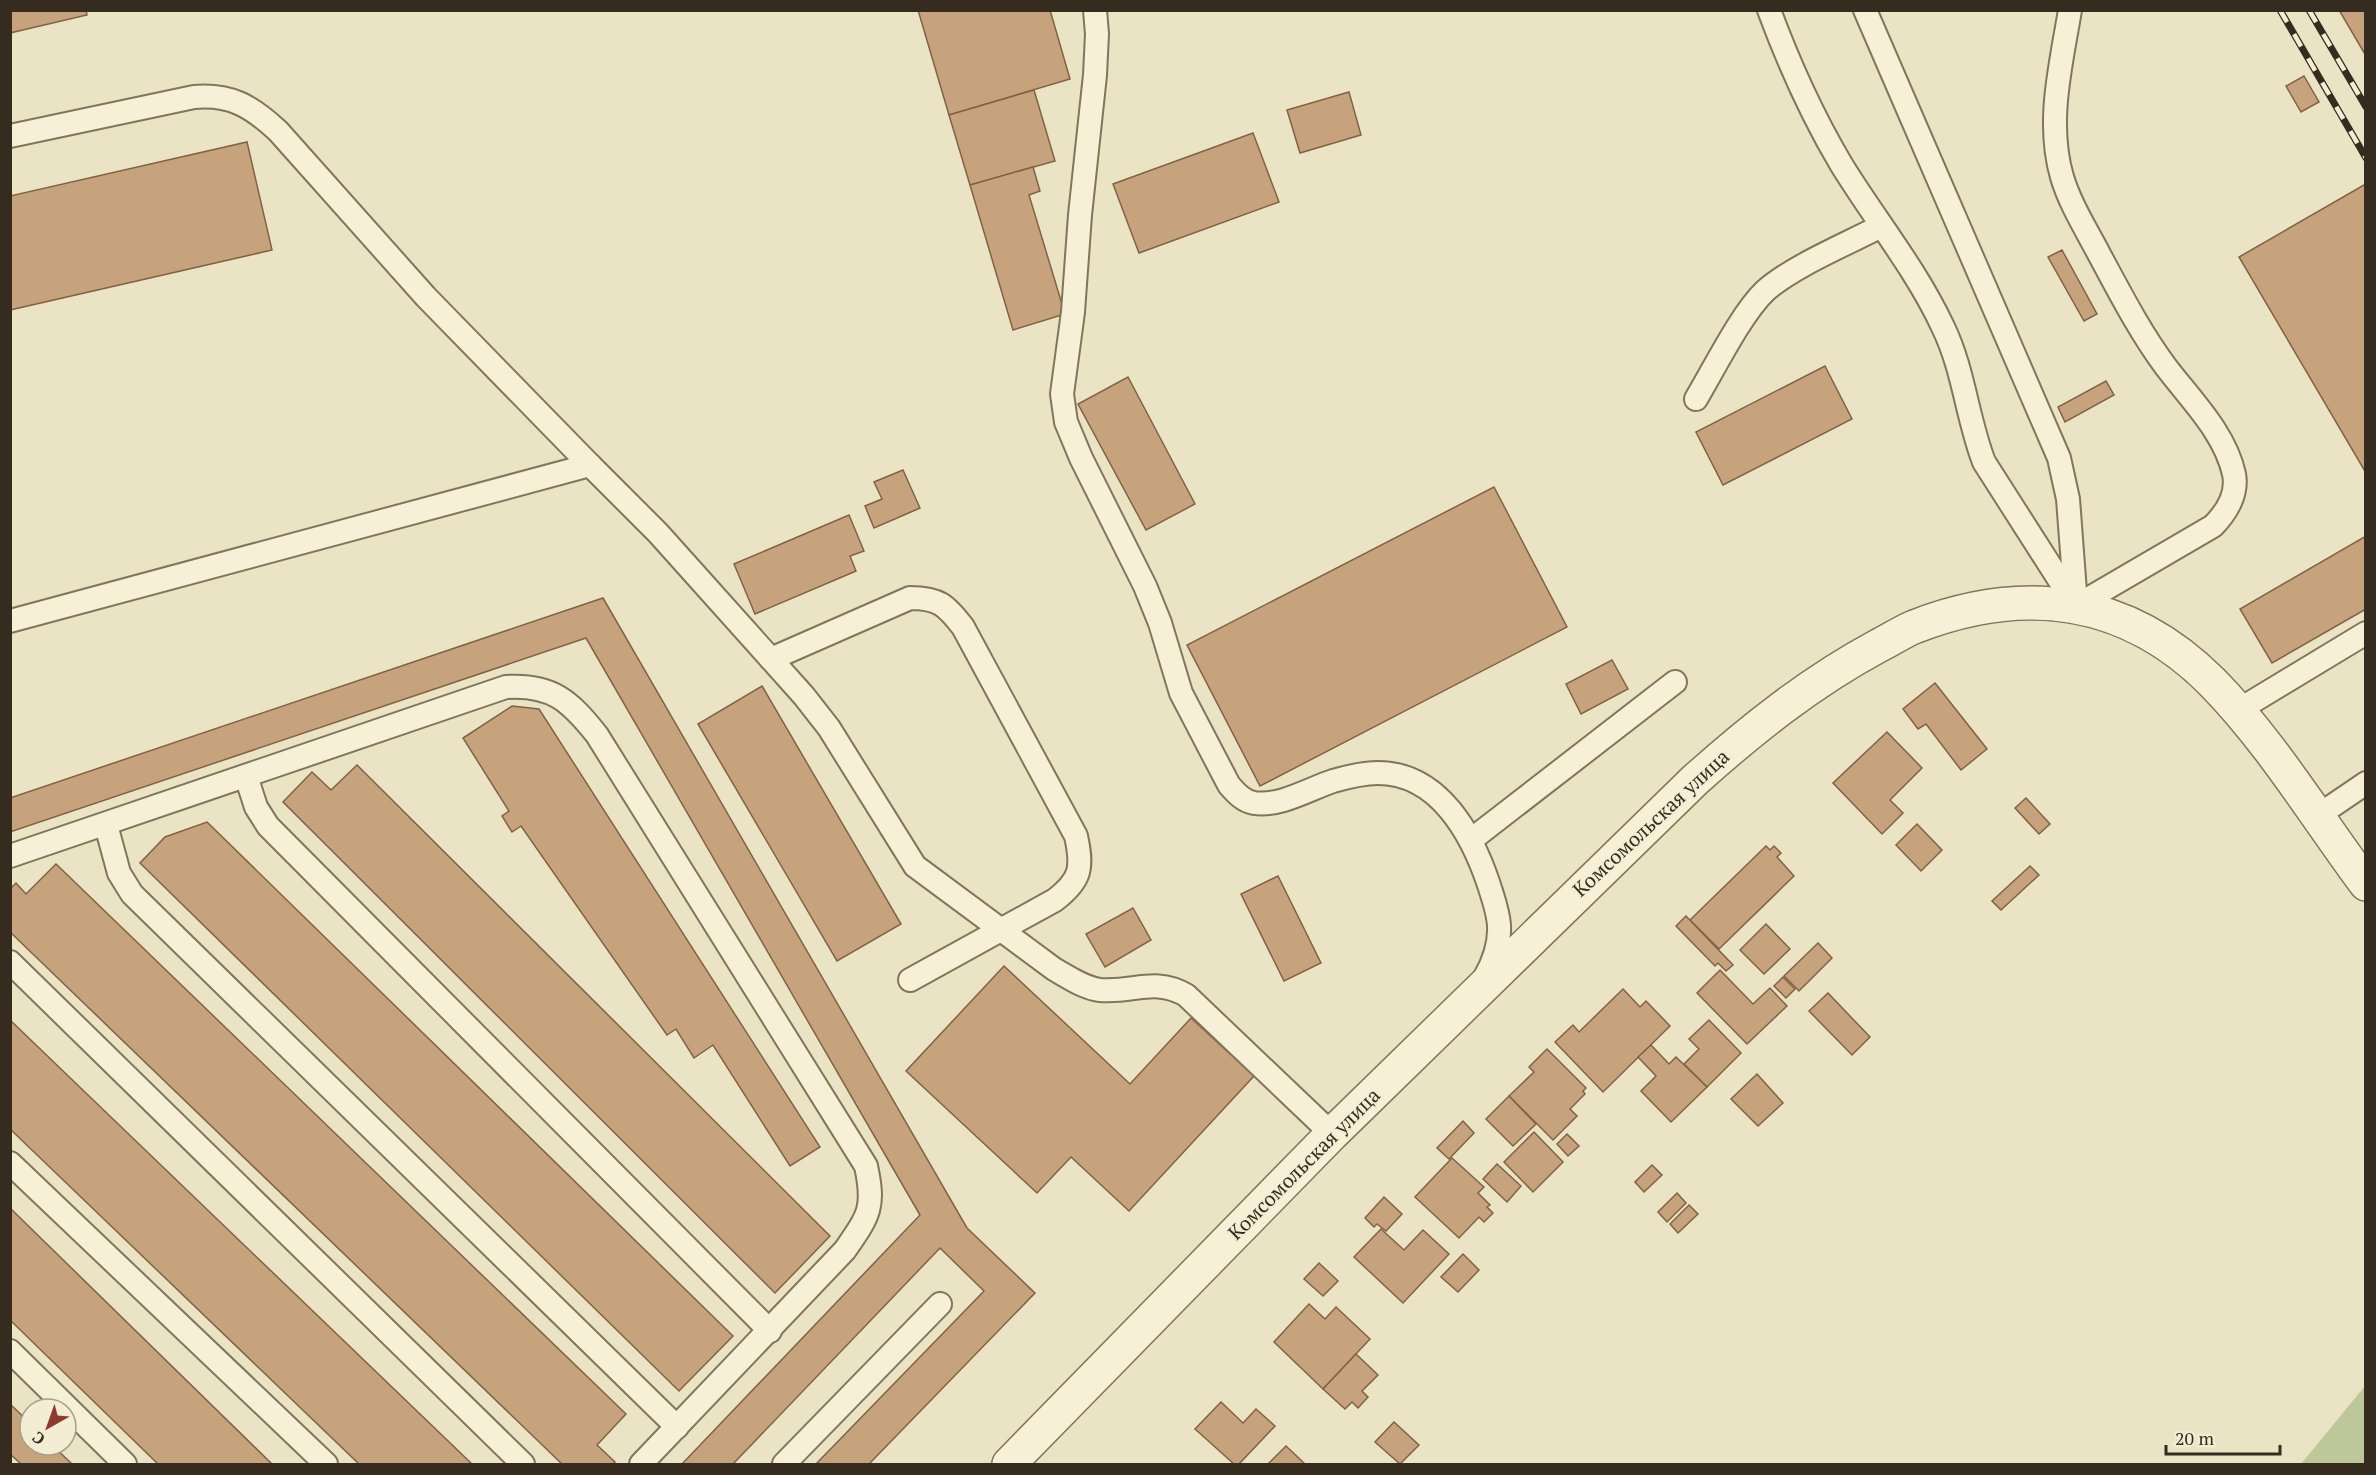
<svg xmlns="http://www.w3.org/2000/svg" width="2376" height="1475" viewBox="0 0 2376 1475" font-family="'PT Serif',serif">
<rect width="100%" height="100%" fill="#eae3c4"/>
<polygon fill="#bdc799" points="2365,1386 2365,1464 2301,1464"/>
<g fill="#c6a37d" stroke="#816244" stroke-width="1.5">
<polygon points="10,10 86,10 87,15 10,33"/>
<polygon points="918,10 1050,10 1070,79 949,115"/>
<polygon points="2339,10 2366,10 2366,56"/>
<polygon points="2304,76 2319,102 2301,112 2286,86"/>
<polygon points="1034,90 1055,161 970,185 949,115"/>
<polygon points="1349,92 1361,135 1300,153 1287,110"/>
<polygon points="1253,133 1279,202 1139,253 1113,184"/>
<polygon points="247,142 272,250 10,310 10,196"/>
<polygon points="1033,167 1040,191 1029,195 1065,314 1013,330 970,185"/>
<polygon points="2364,185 2366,187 2366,473 2239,257"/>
<polygon points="2062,250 2097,314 2084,321 2048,257"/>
<polygon points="1825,366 1852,419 1723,485 1696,432"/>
<polygon points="1128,377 1195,504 1146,530 1078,404"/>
<polygon points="2106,381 2114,395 2065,422 2058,407"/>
<polygon points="903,470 920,508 874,528 865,506 882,499 874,482"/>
<polygon points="1494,487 1567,627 1260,786 1187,645"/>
<polygon points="849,515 864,551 850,556 856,571 755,614 734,564"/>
<polygon points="2366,536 2366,609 2272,663 2240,609"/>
<polygon points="603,598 967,1228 1035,1293 869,1464 816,1464 984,1291 940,1248 733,1464 682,1464 920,1215 586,638 10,832 10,798"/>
<polygon points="1612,660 1628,689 1581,714 1566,684"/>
<polygon points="1935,683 1987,749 1961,770 1926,724 1918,729 1903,709"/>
<polygon points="762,686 901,924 837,961 698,724"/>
<polygon points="512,706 539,709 820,1147 790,1166 713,1045 694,1058 676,1029 667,1035 521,826 512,832 502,816 509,811 463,738"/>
<polygon points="1887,732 1922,768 1890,800 1903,813 1882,834 1833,783"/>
<polygon points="357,765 830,1236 775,1293 283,802 312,772 331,790"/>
<polygon points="2026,798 2050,824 2039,834 2015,808"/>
<polygon points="207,822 733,1336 679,1391 140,863 165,837"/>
<polygon points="1917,824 1942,850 1921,871 1896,845"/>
<polygon points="1766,846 1770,850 1774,846 1781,853 1777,857 1794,876 1719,949 1690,920"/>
<polygon points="56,864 626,1414 597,1445 615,1462 613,1464 562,1464 10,932 10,889 16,883 26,894"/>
<polygon points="2030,866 2039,875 2001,910 1992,901"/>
<polygon points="1278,876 1321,963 1284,981 1241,894"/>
<polygon points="1133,908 1151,940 1105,967 1086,934"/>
<polygon points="1686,916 1733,965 1726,971 1718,963 1715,966 1676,926"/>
<polygon points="1766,924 1790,949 1764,974 1740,950"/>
<polygon points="1818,943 1832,958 1799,991 1784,976"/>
<polygon points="1004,966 1130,1084 1191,1018 1254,1076 1129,1211 1071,1157 1037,1193 906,1071"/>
<polygon points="1720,970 1753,1004 1770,988 1787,1006 1747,1044 1697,993"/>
<polygon points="1783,977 1795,989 1786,998 1774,986"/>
<polygon points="1623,989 1640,1007 1646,1001 1670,1026 1603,1092 1555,1042 1573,1025 1579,1032"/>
<polygon points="1828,993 1870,1037 1852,1055 1809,1011"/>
<polygon points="10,1020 472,1464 359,1464 10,1129"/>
<polygon points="1709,1020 1741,1053 1707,1087 1684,1064 1699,1049 1689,1039"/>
<polygon points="1651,1045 1669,1064 1676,1057 1707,1087 1671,1122 1641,1091 1656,1076 1638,1057"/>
<polygon points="1547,1049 1586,1088 1583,1091 1585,1094 1570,1109 1577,1116 1553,1140 1509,1096 1534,1072 1529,1067"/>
<polygon points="1757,1074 1783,1103 1758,1126 1731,1099"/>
<polygon points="1509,1096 1536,1124 1513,1146 1486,1119"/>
<polygon points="1463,1121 1474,1133 1449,1159 1437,1148"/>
<polygon points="1534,1132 1563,1162 1533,1192 1504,1162"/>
<polygon points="1567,1134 1579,1146 1568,1156 1557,1144"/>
<polygon points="1452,1158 1484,1187 1478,1193 1490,1205 1487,1207 1493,1213 1484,1222 1479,1217 1459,1238 1415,1197"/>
<polygon points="1497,1164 1521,1186 1507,1202 1483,1179"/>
<polygon points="1652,1165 1662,1175 1644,1192 1635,1182"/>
<polygon points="1677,1193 1686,1203 1667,1222 1658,1212"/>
<polygon points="1384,1197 1402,1214 1386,1231 1377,1224 1374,1227 1365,1218"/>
<polygon points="1689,1205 1698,1214 1678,1233 1670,1224"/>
<polygon points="10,1208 272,1464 158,1464 10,1320"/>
<polygon points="1381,1229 1404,1250 1423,1230 1449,1254 1403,1303 1354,1257"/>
<polygon points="1463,1254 1479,1270 1458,1292 1441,1277"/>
<polygon points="1319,1263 1338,1281 1323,1296 1304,1279"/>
<polygon points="1309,1304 1325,1319 1336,1307 1370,1339 1323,1389 1274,1342"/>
<polygon points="1356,1354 1378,1375 1362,1391 1368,1397 1358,1408 1352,1402 1345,1409 1323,1389"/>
<polygon points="1221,1402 1243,1423 1256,1409 1275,1426 1239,1464 1234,1464 1195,1429"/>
<polygon points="10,1404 30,1423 30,1445 52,1445 72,1464 21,1464 10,1454"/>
<polygon points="1394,1422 1419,1445 1400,1464 1375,1442"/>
<polygon points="1286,1446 1305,1464 1268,1464"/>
</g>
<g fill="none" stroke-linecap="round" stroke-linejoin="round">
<defs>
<g id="service">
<path d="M1095,10L1097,34L1095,75L1080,215L1073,312L1062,394L1066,422L1081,458L1145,586L1160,623L1181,693L1229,785C1236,793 1243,801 1254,803C1280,807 1309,789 1333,781C1347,777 1363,773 1378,773C1439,773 1472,834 1489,885C1493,898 1498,911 1499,925C1500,943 1494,961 1485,977"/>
<path d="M1769,10C1789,64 1812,115 1841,164C1874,218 1916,269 1943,327C1964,370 1967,418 1984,462L2076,606"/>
<polyline points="1865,10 2059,458 2068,499 2076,605"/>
<path d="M2070,10C2061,65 2046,122 2062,177C2070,204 2086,229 2099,254C2120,293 2140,332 2166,367C2191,400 2225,433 2234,474C2238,494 2226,513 2213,526L2076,606"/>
<path d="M10,136L194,97C231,94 251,106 278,131L426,297L590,465"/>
<path d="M1696,399C1714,369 1741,314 1765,291C1793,266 1847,244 1881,226"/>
<path d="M10,621L590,465L658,533L804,696L829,728L915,866L1054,969C1068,977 1084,988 1100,990C1134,993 1154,977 1186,995L1332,1134"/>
<path d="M771,659L910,598C939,598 946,605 963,627L1076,836C1083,868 1081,880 1055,900L910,980"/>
<polyline points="2237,711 2366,633"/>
<polyline points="246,776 256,807 268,826 770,1331"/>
<polyline points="2316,817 2366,783"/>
<polyline points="106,825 119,873 132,894 677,1427"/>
<polyline points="1471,840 1675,682"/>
<path d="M10,856L506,687C552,684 570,701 597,735L866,1166C875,1208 869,1215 845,1250L641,1464"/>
<polyline points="10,962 523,1464"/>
<polyline points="10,1163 326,1464"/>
<polyline points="10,1351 125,1464"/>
<polyline points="784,1464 940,1304"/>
</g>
<path id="tertiary" d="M1009,1464L1332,1134L1695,780C1752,729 1811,682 1878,646C1890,640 1902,632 1914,627C2024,584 2127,597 2212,682C2271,742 2316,817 2366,884"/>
</defs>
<use href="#service" stroke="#83755c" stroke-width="26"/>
<use href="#tertiary" stroke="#83755c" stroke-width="36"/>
<use href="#service" stroke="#f6f0d6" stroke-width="22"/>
<use href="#tertiary" stroke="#f6f0d6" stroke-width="33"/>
<defs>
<g id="rail">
<polyline points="2280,10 2366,158"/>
<polyline points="2309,10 2366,107"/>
</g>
</defs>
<use href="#rail" stroke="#352c1f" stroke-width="7"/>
<use href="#rail" stroke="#f2edd3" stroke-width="4.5" stroke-dasharray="14" stroke-linecap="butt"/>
</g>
<g text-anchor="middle" stroke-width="4.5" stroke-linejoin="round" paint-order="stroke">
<g font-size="20" fill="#352c1f" stroke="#f2edd3">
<text transform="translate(1651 823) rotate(-43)" y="7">Комсомольская улица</text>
<text transform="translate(1304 1164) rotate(-45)" y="7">Комсомольская улица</text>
</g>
</g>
<rect width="2376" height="1475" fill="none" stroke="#352c1f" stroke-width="24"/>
<g transform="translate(48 1427) rotate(220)"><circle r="28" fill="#f2edd3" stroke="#a6a08b" stroke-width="1.5"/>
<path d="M0-4.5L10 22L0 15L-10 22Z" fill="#8e3a31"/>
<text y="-9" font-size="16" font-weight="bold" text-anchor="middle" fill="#352c1f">С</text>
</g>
<path d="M2166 1445v9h114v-9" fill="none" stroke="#352c1f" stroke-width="3"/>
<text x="2175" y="1445" font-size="18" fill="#352c1f" stroke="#f2edd3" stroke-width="4.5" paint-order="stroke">20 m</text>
</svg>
